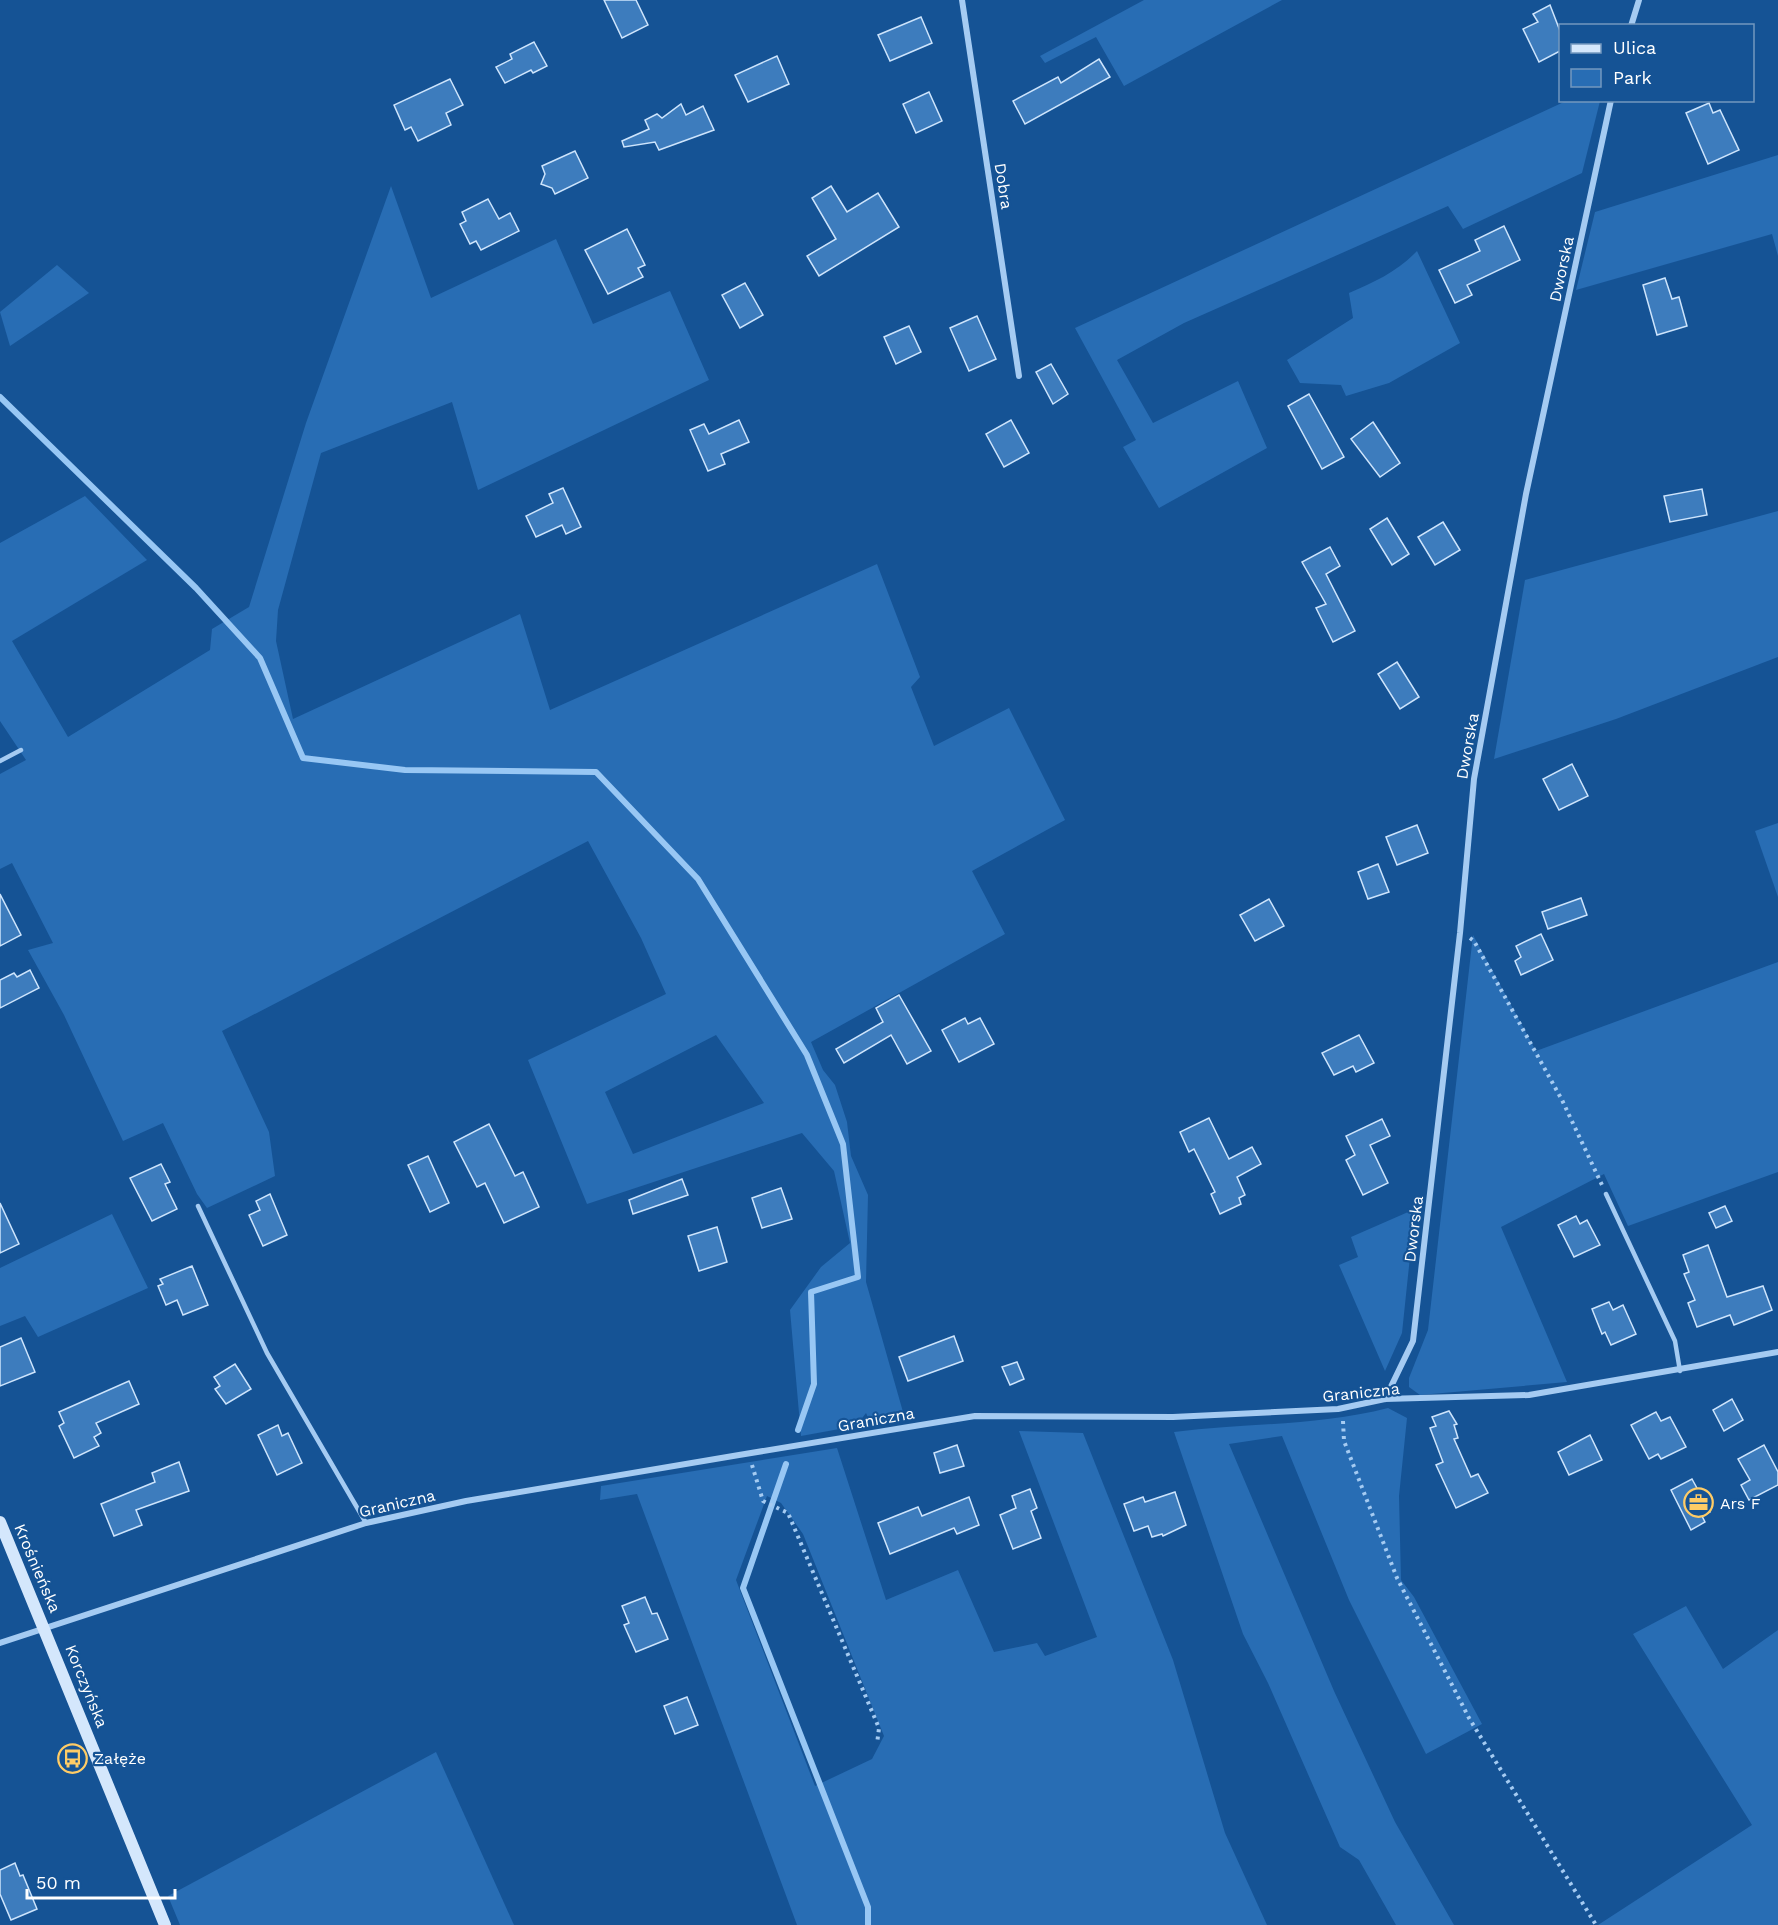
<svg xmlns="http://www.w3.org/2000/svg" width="1778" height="1925" viewBox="0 0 1778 1925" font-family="'Work Sans',sans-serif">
<rect width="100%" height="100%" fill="#155395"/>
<g fill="#286db4" fill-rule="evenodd">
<polygon points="1144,0 1282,0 1124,86 1096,37 1045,63 1040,56"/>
<polygon points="1566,101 1600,101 1582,173 1463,229 1448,206 1184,323 1117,360 1153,423 1238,381 1267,448 1159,508 1123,447 1136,440 1075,328"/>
<polygon points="1778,155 1778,256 1772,234 1576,290 1595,212"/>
<path d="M391,186L431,298L556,239L593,324L670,291L709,380L478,490L452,402L321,453L278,610L276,641L293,719L520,614L550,710L877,564L920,677L911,687L934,746L1009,708L1065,820L972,871L1005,934L811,1042L823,1070L835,1085L847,1122L851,1156L868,1195L866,1282L905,1419L872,1426L866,1413L856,1426L801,1436L790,1310L821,1267L850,1243L834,1171L802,1133L587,1204L528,1060L666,994L641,938L588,841L222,1031L269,1132L275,1176L207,1208L197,1194L163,1123L123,1141L64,1015L28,950L53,943L12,863L0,869V774L26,760L0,721V543L85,496L147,560L12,641L68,737L210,650L212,629L249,607L306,423ZM716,1035L764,1103L633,1154L605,1092Z"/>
<path d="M1417,251L1460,343L1389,383L1346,396L1341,385L1300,383L1287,360L1353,318L1349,293C1375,282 1398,271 1417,251Z"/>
<polygon points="57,265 89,293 10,346 0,312"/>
<polygon points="1778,511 1778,657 1616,719 1494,759 1525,580"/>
<polygon points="1778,823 1778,897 1755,831"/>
<polygon points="1473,935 1536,1051 1778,962 1778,1172 1628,1226 1604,1174 1501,1227 1567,1382 1420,1395 1409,1387 1409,1378 1428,1330"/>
<polygon points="1415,1209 1402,1333 1385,1371 1339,1265 1358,1257 1351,1237"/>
<polygon points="112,1214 148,1288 38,1337 25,1316 0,1326 0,1268"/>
<path d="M1388,1408L1407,1418L1399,1496L1401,1580L1414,1597L1482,1724L1426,1754L1349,1600L1282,1436L1229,1444L1334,1691L1395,1822L1454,1925H1396L1359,1860L1340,1847L1268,1683L1243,1634L1174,1432C1245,1423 1319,1426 1388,1408Z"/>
<path d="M1019,1431L1083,1433L1173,1660L1225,1833L1267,1925H797L637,1494L600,1500L601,1486L837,1448L886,1600L958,1570L994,1652L1037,1643L1045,1656L1097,1637ZM767,1496L781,1503L803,1534L884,1736L872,1759L815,1786L736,1580Z"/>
<polygon points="1686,1606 1723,1669 1778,1630 1778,1925 1598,1925 1752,1825 1633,1634"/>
<polygon points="436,1752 514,1925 180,1925 168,1896"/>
</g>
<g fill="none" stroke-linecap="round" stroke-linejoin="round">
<g stroke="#98c7f4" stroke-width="6">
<polyline points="0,397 196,588 260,658 303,758 405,770 596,772 698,879 807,1055 843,1144 858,1277 811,1292 814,1384 798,1430"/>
<polyline points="786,1464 743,1588 868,1907 868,1925"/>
</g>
</g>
<g fill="#3d7cbd" stroke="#cde4fc" stroke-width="1.5">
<polygon points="604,0 636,0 648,25 622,38"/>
<polygon points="1550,5 1560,31 1560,51 1539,62 1523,29 1538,22 1533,14"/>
<polygon points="921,17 932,43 890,61 878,35"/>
<polygon points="534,42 547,66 533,73 531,70 505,83 496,67 512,59 510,54"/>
<polygon points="777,56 789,84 748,102 735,75"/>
<polygon points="1099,59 1110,77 1025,124 1013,101 1058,77 1061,83"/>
<polygon points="450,79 463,105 446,113 451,125 418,141 411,127 405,130 394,105"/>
<polygon points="929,92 942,121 916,133 903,104"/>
<polygon points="1709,103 1713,113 1720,110 1739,150 1708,164 1686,113"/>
<polygon points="681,104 686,115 703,106 714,130 659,150 655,142 624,147 622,141 649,129 645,120 657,114 662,118"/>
<polygon points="575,151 588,178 555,194 552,188 541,184 545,174 542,166"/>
<polygon points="831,186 847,212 878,193 899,227 819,276 807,256 836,239 812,198"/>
<polygon points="488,199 499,219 510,213 519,231 481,250 476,241 470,244 460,224 466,221 462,212"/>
<polygon points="1504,226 1520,260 1467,285 1472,295 1455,303 1439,270 1480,251 1475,240"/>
<polygon points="627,229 645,265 638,268 643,277 608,294 585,250"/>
<polygon points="1665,278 1672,299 1679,297 1687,326 1657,335 1643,285"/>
<polygon points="745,283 763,315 740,328 722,295"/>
<polygon points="977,316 996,359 969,371 950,328"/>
<polygon points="909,326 921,352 896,364 884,337"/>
<polygon points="1051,364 1068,394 1053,404 1036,372"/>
<polygon points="1309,394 1344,457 1322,469 1288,406"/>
<polygon points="739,420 749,442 721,454 725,464 708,471 690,430 704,424 709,434"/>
<polygon points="1011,420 1029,453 1004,467 986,434"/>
<polygon points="1373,422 1400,463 1380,477 1351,439"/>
<polygon points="563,488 581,527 566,534 562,525 536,537 526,516 553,503 549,494"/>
<polygon points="1702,489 1707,515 1670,522 1664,496"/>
<polygon points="1387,518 1409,554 1392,565 1370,529"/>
<polygon points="1443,522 1460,550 1435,565 1418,537"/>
<polygon points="1330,547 1340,566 1326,574 1355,631 1333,642 1316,608 1326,604 1302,562"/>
<polygon points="1397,662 1419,697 1400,709 1378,674"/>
<polygon points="1572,764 1588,796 1559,810 1543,779"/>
<polygon points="1417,825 1428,853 1397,865 1386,837"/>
<polygon points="1378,864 1389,892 1368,899 1358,872"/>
<polygon points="0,894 21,935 0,946"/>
<polygon points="1581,898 1587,915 1548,929 1542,912"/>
<polygon points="1269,899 1284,926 1255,941 1240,915"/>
<polygon points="1541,934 1553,960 1521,975 1515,961 1521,957 1516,946"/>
<polygon points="30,970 39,988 0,1008 0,980 14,973 17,977"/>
<polygon points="899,995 931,1051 907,1064 891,1035 844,1063 836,1049 883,1022 876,1008"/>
<polygon points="965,1018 968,1024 980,1018 994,1044 959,1062 942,1030"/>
<polygon points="1359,1035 1374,1063 1356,1072 1353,1066 1334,1075 1322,1053"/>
<polygon points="1209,1118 1229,1159 1252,1147 1261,1164 1237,1177 1245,1195 1239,1198 1241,1204 1220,1214 1211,1194 1215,1192 1194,1149 1189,1152 1180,1132"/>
<polygon points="1382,1119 1390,1136 1370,1145 1388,1183 1363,1195 1346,1160 1355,1155 1346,1136"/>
<polygon points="489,1124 515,1176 523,1172 539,1207 504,1223 485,1183 477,1187 454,1142"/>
<polygon points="428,1156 449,1203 430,1212 408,1165"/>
<polygon points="161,1164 170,1182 165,1184 177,1209 152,1221 130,1178"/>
<polygon points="682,1179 688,1195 633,1214 629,1200"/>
<polygon points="781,1188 792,1219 762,1228 752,1198"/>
<polygon points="270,1194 287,1235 263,1246 249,1215 260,1210 256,1201"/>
<polygon points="0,1203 19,1244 0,1253"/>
<polygon points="1725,1206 1732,1221 1716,1228 1709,1213"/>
<polygon points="1576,1216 1580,1224 1587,1220 1600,1245 1574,1257 1558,1225"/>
<polygon points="717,1227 727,1262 699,1271 688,1236"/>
<polygon points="1708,1245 1727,1297 1763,1286 1772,1310 1734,1325 1730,1315 1697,1327 1688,1303 1695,1300 1684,1274 1689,1272 1683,1255"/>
<polygon points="192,1266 208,1305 183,1315 177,1300 166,1305 158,1286 163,1284 160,1279"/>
<polygon points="1609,1302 1613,1310 1623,1305 1636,1334 1611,1345 1605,1332 1602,1334 1592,1309"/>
<polygon points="954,1336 963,1361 908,1381 899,1357"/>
<polygon points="21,1338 35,1372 0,1386 0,1347"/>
<polygon points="1017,1362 1024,1379 1010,1385 1002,1367"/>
<polygon points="235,1364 251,1389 226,1404 215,1389 220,1386 214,1377"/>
<polygon points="129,1381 139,1404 96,1423 101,1433 94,1437 99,1446 74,1458 59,1426 64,1423 59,1412"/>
<polygon points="1732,1399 1743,1420 1724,1431 1713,1410"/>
<polygon points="1449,1411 1457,1424 1454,1425 1458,1438 1454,1439 1471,1477 1478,1474 1488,1493 1456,1508 1436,1465 1443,1462 1430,1428 1436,1426 1432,1417"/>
<polygon points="1656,1412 1661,1421 1670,1417 1686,1447 1661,1459 1658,1454 1649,1459 1631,1425"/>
<polygon points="278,1425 282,1436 288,1433 302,1463 277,1475 258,1435"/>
<polygon points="1590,1435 1602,1460 1569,1475 1558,1452"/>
<polygon points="957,1445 964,1466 940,1473 934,1453"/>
<polygon points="1764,1445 1778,1472 1778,1485 1749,1500 1741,1485 1750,1480 1738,1459"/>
<polygon points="179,1462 189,1491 136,1510 142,1525 114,1536 101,1504 155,1482 152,1473"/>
<polygon points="1692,1479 1710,1512 1702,1516 1705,1522 1691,1530 1671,1490"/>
<polygon points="1030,1489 1037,1508 1031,1511 1041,1538 1013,1549 1000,1515 1016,1508 1012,1496"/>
<polygon points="1175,1492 1186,1525 1163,1536 1162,1534 1152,1537 1148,1526 1134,1531 1124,1504 1143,1497 1145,1502"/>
<polygon points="969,1497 979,1525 957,1534 954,1528 890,1554 878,1523 918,1507 922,1516"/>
<polygon points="645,1597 652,1614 657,1613 668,1639 636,1652 624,1625 629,1623 622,1606"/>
<polygon points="687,1697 698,1725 675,1734 664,1706"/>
<polygon points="15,1863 20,1876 23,1875 37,1909 11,1920 0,1894 0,1870"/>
</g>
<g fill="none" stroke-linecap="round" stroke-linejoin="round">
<g stroke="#a5cbf2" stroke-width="4" stroke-dasharray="3 4.5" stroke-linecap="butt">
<polyline points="1470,938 1474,941 1562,1100 1602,1185"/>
<polyline points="1343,1421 1344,1441 1397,1578 1469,1718 1596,1925"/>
<polyline points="752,1465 763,1501 788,1513 879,1728 877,1744"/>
</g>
<g stroke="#a5cbf2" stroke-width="4.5">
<polyline points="0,761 21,750"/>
<polyline points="1606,1194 1675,1341 1680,1371"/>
<polyline points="198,1206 267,1353 366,1523"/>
</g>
<g stroke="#a5cbf2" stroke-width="6">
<polyline points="962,0 1019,376"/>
<polyline points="1631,26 1639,0"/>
<polyline points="1385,1399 1413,1341 1460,933 1474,779 1526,494 1611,100"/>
<polyline points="0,1643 366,1523 466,1501 739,1455 975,1416 1173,1417 1338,1409 1385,1399 1529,1395 1778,1352"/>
</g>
<polyline stroke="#d4e7fc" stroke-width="12" points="0,1522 165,1925"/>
</g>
<defs>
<symbol id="office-ring" viewBox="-11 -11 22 22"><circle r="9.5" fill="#155395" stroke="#fc6" stroke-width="1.5"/><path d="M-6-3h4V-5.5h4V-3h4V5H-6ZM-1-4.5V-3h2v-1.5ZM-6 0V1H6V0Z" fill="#fc6"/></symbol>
<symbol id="bus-ring" viewBox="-11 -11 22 22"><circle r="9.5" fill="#155395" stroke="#fc6" stroke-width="1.5"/><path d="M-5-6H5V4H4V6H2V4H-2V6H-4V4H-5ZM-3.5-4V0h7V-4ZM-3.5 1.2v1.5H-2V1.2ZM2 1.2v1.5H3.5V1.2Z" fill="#fc6"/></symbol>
</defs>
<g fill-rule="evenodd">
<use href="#office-ring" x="1682" y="1486" width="33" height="33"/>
<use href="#bus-ring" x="56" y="1742" width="33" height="33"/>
</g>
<g text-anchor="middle" stroke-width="4.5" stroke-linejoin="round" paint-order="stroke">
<g font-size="16" fill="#fff" stroke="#155395">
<text transform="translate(1004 186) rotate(81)" y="6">Dobra</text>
<text transform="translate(1561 269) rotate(-78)" y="6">Dworska</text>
<text transform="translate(1467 746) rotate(-80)" y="6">Dworska</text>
<text transform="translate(1413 1229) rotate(-83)" y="6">Dworska</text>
<text transform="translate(1361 1392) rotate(-6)" y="6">Graniczna</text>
<text transform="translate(876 1419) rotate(-10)" y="6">Graniczna</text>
<text transform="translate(397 1503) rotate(-13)" y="6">Graniczna</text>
<text transform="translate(38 1568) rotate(67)" y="6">Krośnieńska</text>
<text transform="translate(87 1686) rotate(68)" y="6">Korczyńska</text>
</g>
<g font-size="16" fill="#fff" stroke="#155395" text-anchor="start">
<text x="1720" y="1509">Ars F</text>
<text x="94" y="1764">Załęże</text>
</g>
</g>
<rect x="1559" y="24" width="195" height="78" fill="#155395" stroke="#7398bf" stroke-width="1.5"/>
<rect x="1571" y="44" width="30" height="9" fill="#d4e7fc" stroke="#7398bf" stroke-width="1.5"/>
<text x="1613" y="54" font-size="18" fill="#ffffff">Ulica</text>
<rect x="1571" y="69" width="30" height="18" fill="#286db4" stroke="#7398bf" stroke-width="1.5"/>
<text x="1613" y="84" font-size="18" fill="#ffffff">Park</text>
<path d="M27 1889v9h148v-9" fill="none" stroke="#ffffff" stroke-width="3"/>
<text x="36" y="1889" font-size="18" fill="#ffffff" stroke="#155395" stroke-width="4.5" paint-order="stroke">50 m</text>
</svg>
